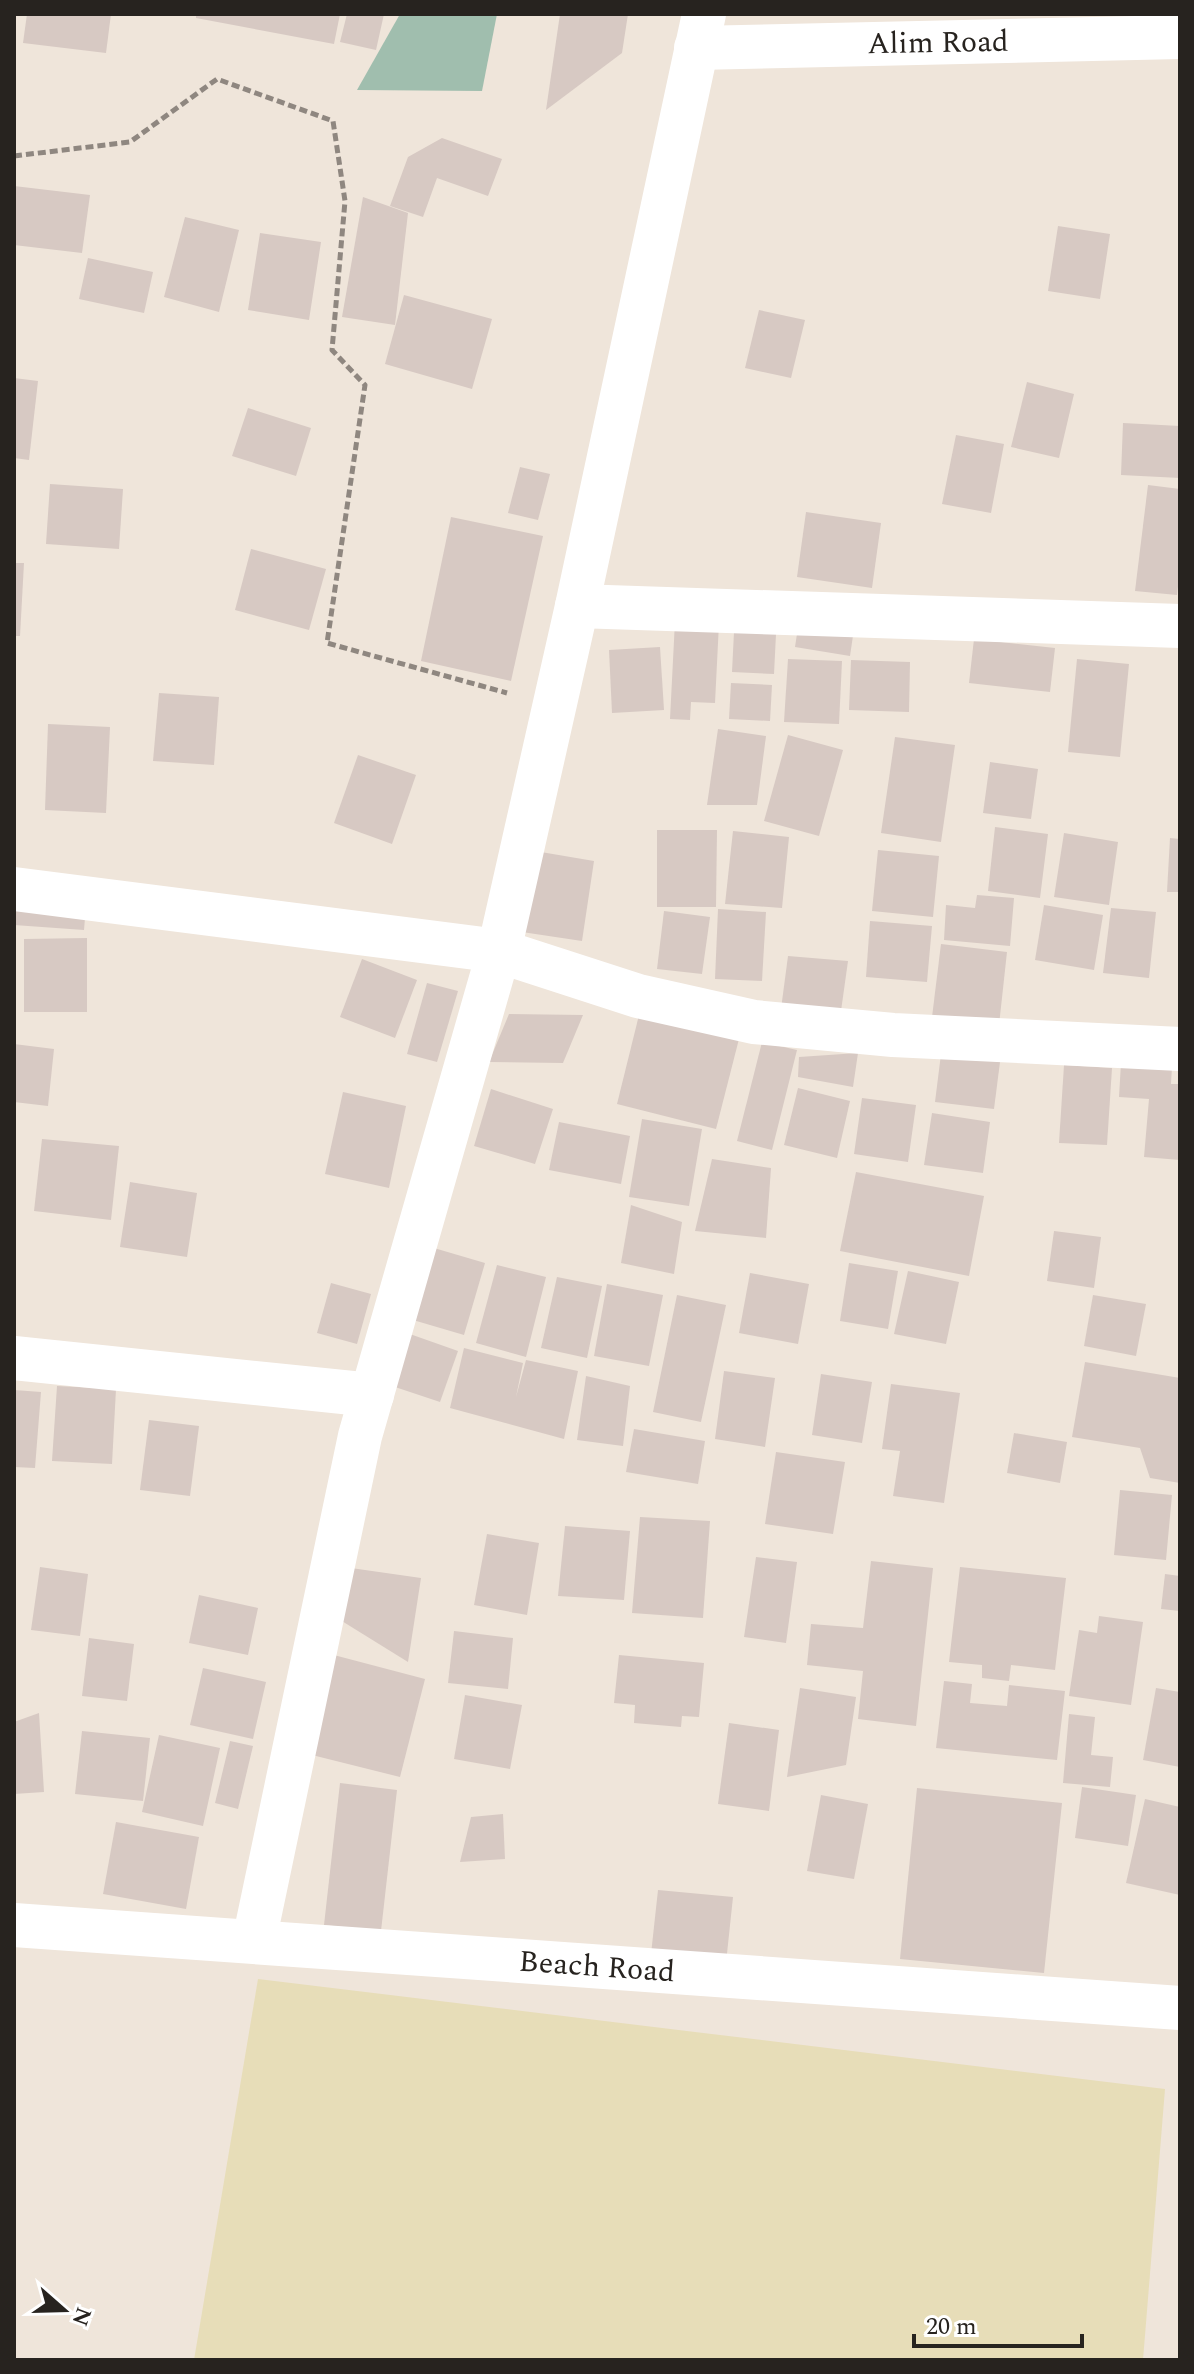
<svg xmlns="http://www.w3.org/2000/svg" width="1194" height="2374" viewBox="0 0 1194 2374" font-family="Spectral,serif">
<rect width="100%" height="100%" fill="#efe5da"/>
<polygon fill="#a0beae" points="400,14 497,14 482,91 357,90"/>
<polygon fill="#e7ddb8" points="258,1979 1165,2089 1143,2360 194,2360"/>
<g fill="#d7c9c3">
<polygon points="27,14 111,14 106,53 23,43"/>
<polygon points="196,14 340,14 334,44 196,18"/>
<polygon points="347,14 384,14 376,50 340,42"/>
<polygon points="560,14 628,14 622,53 546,110"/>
<polygon points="442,138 502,159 488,196 437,178 423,217 390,206 408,157"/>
<polygon points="14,186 90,195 82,253 14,245"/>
<polygon points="363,197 408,213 395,325 342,317"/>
<polygon points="185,217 239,230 219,312 164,297"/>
<polygon points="1058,226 1110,234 1100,299 1048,291"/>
<polygon points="260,233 321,242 309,320 248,310"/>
<polygon points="88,258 153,272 144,313 79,299"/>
<polygon points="404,295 492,319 472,389 385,364"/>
<polygon points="759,310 805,320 791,378 745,368"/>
<polygon points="14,378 38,381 29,460 14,458"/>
<polygon points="1027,382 1074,394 1059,458 1011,447"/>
<polygon points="248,408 311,428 296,476 232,456"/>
<polygon points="1123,423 1180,426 1180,478 1121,475"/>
<polygon points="956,435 1004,444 991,513 942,504"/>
<polygon points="520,467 550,474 538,520 508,513"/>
<polygon points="50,484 123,489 119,549 46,544"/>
<polygon points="1148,485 1180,489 1180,569 1177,595 1135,591"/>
<polygon points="806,512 881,523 872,588 797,577"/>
<polygon points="451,517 543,536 511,681 421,661"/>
<polygon points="251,549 326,569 309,630 235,610"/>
<polygon points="14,563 24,563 20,636 14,636"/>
<polygon points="800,614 855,622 850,656 795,647"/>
<polygon points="675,621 719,623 715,703 691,702 690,720 670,719"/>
<polygon points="734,632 776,634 774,674 732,672"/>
<polygon points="974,639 1055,648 1050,692 969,683"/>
<polygon points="660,647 664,710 612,713 609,650"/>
<polygon points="788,659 842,661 839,724 784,722"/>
<polygon points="1077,659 1129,664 1120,757 1068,752"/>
<polygon points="851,660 910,662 909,712 849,710"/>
<polygon points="731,683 772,685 770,721 729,719"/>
<polygon points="159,693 219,697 214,765 153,761"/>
<polygon points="48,724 110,727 106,813 45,810"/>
<polygon points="718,729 766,736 757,805 707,805"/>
<polygon points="788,735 843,750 819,836 764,821"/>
<polygon points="895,737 955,745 941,842 881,833"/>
<polygon points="358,755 416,775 392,844 334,823"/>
<polygon points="990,762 1038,769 1031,819 983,813"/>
<polygon points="995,827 1048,834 1040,898 988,891"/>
<polygon points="657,830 717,830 716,907 657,907"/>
<polygon points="733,831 789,837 782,908 725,904"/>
<polygon points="1064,833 1118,842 1109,905 1054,897"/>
<polygon points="1170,838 1180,839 1180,892 1167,892"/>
<polygon points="878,850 939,856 933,917 872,911"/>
<polygon points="535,851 594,861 582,941 522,932"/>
<polygon points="977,895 1014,898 1010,946 944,940 946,905 975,908"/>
<polygon points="14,900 86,906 84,930 14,925"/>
<polygon points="1044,905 1103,915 1094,970 1035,960"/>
<polygon points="1111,908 1156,912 1149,978 1103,973"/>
<polygon points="718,909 766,912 762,981 715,979"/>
<polygon points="664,911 710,917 702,974 657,969"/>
<polygon points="870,921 932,926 927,982 866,977"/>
<polygon points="87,938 87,1012 24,1012 24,939"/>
<polygon points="941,944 1007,952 999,1025 932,1017"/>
<polygon points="788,956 848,961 841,1011 781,1009"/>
<polygon points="362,959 417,980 395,1038 340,1017"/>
<polygon points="427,983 458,991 437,1062 407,1054"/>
<polygon points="640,1011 740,1035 716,1129 617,1104"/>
<polygon points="509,1014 583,1015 563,1063 489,1062"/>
<polygon points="762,1042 797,1050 772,1150 737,1141"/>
<polygon points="14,1044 54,1049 48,1106 14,1102"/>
<polygon points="858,1053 853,1087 798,1077 799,1057"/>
<polygon points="941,1054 1000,1062 994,1109 935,1102"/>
<polygon points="1121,1063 1172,1066 1171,1084 1180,1084 1180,1160 1144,1157 1149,1099 1119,1097"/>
<polygon points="1064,1065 1112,1068 1107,1145 1059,1143"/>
<polygon points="798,1088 850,1101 837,1158 784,1145"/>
<polygon points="491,1089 553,1109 535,1164 474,1146"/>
<polygon points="343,1092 406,1106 389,1188 325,1174"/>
<polygon points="862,1098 916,1105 908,1162 854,1154"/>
<polygon points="932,1113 990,1122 983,1173 924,1165"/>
<polygon points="642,1119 702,1129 689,1206 629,1197"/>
<polygon points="559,1122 630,1136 621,1184 549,1170"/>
<polygon points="42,1139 119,1146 111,1220 34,1211"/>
<polygon points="712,1159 771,1168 766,1238 695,1231"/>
<polygon points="856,1172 984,1196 969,1276 840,1251"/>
<polygon points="130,1182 197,1193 187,1257 120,1247"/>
<polygon points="631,1205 682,1222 674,1274 621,1263"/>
<polygon points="1054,1231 1101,1237 1094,1288 1047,1281"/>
<polygon points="434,1248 485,1263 464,1335 413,1320"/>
<polygon points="849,1263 898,1271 888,1329 840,1321"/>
<polygon points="497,1265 546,1277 526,1357 476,1343"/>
<polygon points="908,1271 959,1282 946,1344 894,1334"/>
<polygon points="750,1273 809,1284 798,1344 739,1333"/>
<polygon points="557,1277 602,1286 587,1358 541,1348"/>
<polygon points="331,1283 371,1294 357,1344 317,1333"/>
<polygon points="607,1284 663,1295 649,1366 594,1356"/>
<polygon points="677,1295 726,1305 701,1422 653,1412"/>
<polygon points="1093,1295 1146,1304 1136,1356 1084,1346"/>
<polygon points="407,1333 458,1351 440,1402 389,1385"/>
<polygon points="464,1348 523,1363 516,1397 526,1360 578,1371 564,1439 450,1408"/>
<polygon points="1085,1362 1180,1378 1178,1397 1180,1398 1180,1483 1150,1478 1140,1448 1072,1437"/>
<polygon points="724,1371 775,1378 765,1447 715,1439"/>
<polygon points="821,1374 872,1382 862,1443 812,1435"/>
<polygon points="586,1376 630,1386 623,1446 577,1440"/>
<polygon points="891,1384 960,1393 944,1503 893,1496 900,1451 882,1449"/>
<polygon points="57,1386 116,1389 112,1464 52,1461"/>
<polygon points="14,1390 41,1392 35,1468 14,1467"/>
<polygon points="149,1420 199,1426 190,1496 140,1490"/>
<polygon points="634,1429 705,1441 698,1484 626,1472"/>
<polygon points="1014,1433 1067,1442 1060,1483 1007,1473"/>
<polygon points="776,1452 845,1462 833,1534 765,1524"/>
<polygon points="1120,1490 1172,1495 1166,1560 1114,1555"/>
<polygon points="640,1517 710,1521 703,1618 632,1613"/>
<polygon points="565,1526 630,1531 624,1600 558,1596"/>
<polygon points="487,1534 539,1543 527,1615 474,1605"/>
<polygon points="756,1557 797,1562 786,1643 744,1637"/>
<polygon points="871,1561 933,1568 916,1726 858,1719 863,1671 807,1665 811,1624 863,1628"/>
<polygon points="40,1567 88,1574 80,1636 31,1630"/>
<polygon points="344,1567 421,1578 408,1662 337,1618"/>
<polygon points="960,1567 1066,1578 1055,1670 1011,1665 1009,1681 982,1678 982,1665 949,1662"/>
<polygon points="1165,1574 1180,1576 1180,1611 1161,1609"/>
<polygon points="199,1595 258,1608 248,1655 189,1643"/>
<polygon points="1099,1616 1143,1622 1131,1705 1069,1696 1079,1630 1097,1633"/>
<polygon points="454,1631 513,1638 508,1689 448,1683"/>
<polygon points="89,1638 134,1644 127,1701 82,1696"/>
<polygon points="330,1654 425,1679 400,1777 304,1753"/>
<polygon points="619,1655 704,1663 699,1717 682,1716 681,1727 634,1723 635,1705 614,1703"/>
<polygon points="203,1668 266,1682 253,1739 190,1725"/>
<polygon points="944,1681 972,1684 970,1703 1007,1706 1009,1685 1065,1691 1057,1760 936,1748"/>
<polygon points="800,1688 856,1697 846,1765 787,1777"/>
<polygon points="1156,1688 1180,1692 1180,1767 1143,1760"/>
<polygon points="465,1695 522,1705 510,1769 454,1759"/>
<polygon points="39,1713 44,1792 14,1794 14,1722"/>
<polygon points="1069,1714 1095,1717 1091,1755 1113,1757 1110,1787 1063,1783"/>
<polygon points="729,1723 779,1730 769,1811 718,1804"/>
<polygon points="82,1731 150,1738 143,1801 75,1794"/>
<polygon points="159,1735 220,1748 203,1826 142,1812"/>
<polygon points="230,1741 253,1746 238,1809 215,1803"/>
<polygon points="340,1783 397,1790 381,1931 324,1925"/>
<polygon points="1082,1787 1136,1795 1128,1846 1075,1838"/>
<polygon points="917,1788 1062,1803 1044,1973 900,1959"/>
<polygon points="821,1795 868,1804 854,1879 807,1871"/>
<polygon points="1145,1799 1180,1807 1180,1895 1126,1883"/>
<polygon points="503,1814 505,1859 460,1862 471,1817"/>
<polygon points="116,1822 199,1837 186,1909 103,1894"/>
<polygon points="658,1890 733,1897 726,1963 651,1954"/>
</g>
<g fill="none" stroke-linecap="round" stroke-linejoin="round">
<polyline stroke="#8f8780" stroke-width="5" stroke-dasharray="8 4" stroke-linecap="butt" points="14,156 130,142 217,79 333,121 345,201 332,350 365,385 327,643 507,693"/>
<g stroke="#fff" stroke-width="44">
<polyline points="696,48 1180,37"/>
<polyline points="577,606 1180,626"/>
<polyline points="14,889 499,951 638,996 754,1022 893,1035 1180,1049"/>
<polyline points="14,1358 372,1395"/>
<polyline points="14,1925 1180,2008"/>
<polyline points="254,1941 360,1436 499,951 577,606 704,14"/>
</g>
</g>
<g text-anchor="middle" stroke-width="7" stroke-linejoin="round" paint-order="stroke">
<g font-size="30" fill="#27231f" stroke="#fff">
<text transform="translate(938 42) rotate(-1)" y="10">Alim Road</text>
<text transform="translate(597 1966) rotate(4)" y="10">Beach Road</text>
</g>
</g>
<rect width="1194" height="2374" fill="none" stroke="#27231f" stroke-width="32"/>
<g transform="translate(64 2310) rotate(110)" stroke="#ffffff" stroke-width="6" paint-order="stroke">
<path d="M0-6L14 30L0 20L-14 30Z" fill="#27231f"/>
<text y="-12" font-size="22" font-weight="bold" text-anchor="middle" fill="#27231f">N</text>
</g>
<path d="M914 2334v12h168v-12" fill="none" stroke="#27231f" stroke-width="4"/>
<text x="926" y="2334" font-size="24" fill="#27231f" stroke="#ffffff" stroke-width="6" paint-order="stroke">20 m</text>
</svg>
